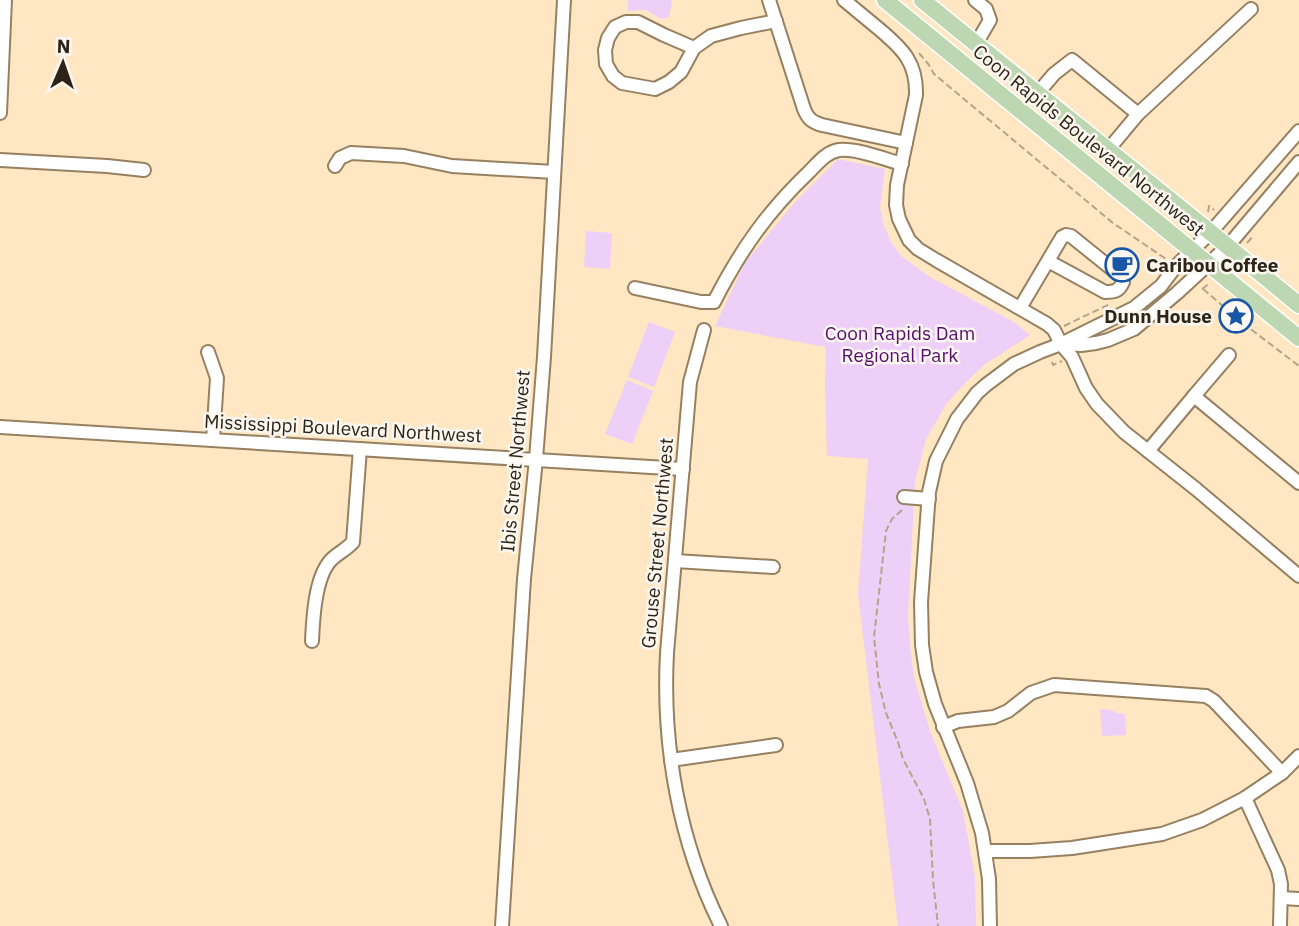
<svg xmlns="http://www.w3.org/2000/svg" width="1299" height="926" viewBox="0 0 1299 926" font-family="'IBM Plex Sans',sans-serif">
<rect width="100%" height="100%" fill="#ffe7c4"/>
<g fill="#edcff8">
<polygon points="628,0 671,0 672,2 669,17 661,19 646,10 628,11"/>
<polygon points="838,159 885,169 880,208 884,226 891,242 901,256 930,277 1014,322 1030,335 984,365 967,381 947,403 926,439 915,482 908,617 911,656 914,677 930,731 963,811 975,877 976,926 898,926 858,594 868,459 827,456 825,384 826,347 715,326 745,263 794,203"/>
<polygon points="586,231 612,233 610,269 584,267"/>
<polygon points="649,322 675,332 654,387 628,377"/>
<polygon points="627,380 653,391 632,444 605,434"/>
<polygon points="1100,709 1112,710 1116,713 1125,714 1126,735 1102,736"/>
</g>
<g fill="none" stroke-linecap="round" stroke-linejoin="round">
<defs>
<g id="minor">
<path d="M769,0L804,109C808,119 812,122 822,125L906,143"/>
<path d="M844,0C856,10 867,19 879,29C903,49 917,63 916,95L897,185L896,205L899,219L909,240L918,249L936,260L1047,324L1054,330L1061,344L1072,357L1086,388L1097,404L1124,432L1196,489L1299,576"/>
<polyline points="975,0 986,9 990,20 976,44"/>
<polyline points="694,48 664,35 638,22 626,22 615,27 608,38 605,50 606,64 613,76 622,83 655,89 669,82 681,72 694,48 711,36 741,28 776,21"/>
<polyline points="1037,94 1054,74 1072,60 1138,114"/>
<polyline points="0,113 5,0"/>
<polyline points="1108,150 1138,114 1251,9"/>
<polyline points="0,160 107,166 144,170"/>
<polyline points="335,166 340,158 351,153 404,156 452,166 554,172"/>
<path d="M635,288L701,302H714C740,251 767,212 809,172C817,164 826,152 839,150C856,148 884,159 902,164"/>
<path d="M1020,308L1062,237L1066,235L1071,236L1122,277L1123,282C1119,291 1115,292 1105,292L1048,261"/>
<path d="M704,330L690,382L667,653C662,746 679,842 721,926"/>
<polyline points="1062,344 1081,345 1096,343 1108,340 1134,329 1177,293 1228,246 1299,162"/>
<polyline points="208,352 217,378 213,440"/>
<polyline points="1229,355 1194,396 1299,483"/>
<polyline points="0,427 683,469"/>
<polyline points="1148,451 1194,396"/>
<polyline points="904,497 929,499"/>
<polyline points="675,561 773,567"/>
<path d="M312,641C313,618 315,577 331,560C338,553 347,549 353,542L360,449"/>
<polyline points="943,727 958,721 994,717 1008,711 1031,693 1054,685 1206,696 1214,701 1282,773"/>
<polyline points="671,760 776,745"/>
<polyline points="1245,798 1278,870 1281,884 1280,926"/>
<polyline points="986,851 1030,851 1072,848 1162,834 1202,820 1245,798 1282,773 1299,756"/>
<polyline points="1282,898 1299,899"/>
<polyline points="502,926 524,579 536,459 544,357 564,0"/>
<polyline points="990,926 989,879 982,833 967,783 935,704 926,672 922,645 921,602 929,492 936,461 957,419 977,393 986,385 1014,364 1040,352 1061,344 1134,308 1161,286 1176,266 1211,232 1299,131"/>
</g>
<g id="major">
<polyline points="885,0 1299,338"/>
<path d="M922,0C1047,102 1175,202 1299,305"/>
</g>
</defs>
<use href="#minor" stroke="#968060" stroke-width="16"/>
<use href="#major" stroke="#fff" stroke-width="19"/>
<g stroke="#b7a488" stroke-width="2" stroke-dasharray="7 3.5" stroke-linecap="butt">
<polyline points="919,53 929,65 934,74 1113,223 1166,259"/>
<polyline points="1208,212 1209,206 1214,210"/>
<polyline points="1247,243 1254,235"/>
<polyline points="1202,289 1210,283"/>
<polyline points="1203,289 1244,324 1299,366"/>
<polyline points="1064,326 1110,304"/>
<polyline points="1052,362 1053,365 1062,361"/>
<polyline points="902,510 892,519 886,531 874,637 879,684 886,713 898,742 903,759 924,799 930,819 933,880 938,926"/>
</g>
<use href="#minor" stroke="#fff" stroke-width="12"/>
<use href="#major" stroke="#bcd7b1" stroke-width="16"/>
</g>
<defs>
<symbol id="cafe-ring" viewBox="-11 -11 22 22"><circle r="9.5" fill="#fcf7f0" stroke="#1857a7" stroke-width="1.5"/><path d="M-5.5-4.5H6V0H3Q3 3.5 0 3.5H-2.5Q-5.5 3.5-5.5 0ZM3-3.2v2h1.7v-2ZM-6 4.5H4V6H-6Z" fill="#1857a7"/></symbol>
<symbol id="sight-ring" viewBox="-11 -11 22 22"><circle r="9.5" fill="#fcf7f0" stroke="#1857a7" stroke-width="1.5"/><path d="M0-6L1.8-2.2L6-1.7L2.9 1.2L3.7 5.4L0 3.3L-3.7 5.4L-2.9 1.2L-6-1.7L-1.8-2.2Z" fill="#1857a7"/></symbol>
</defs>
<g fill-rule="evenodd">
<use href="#cafe-ring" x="1103" y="246" width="38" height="38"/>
<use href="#sight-ring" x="1217" y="297" width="38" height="38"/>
</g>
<g text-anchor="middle" stroke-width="5" stroke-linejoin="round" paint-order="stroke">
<g font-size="19" fill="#2d2417" stroke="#fcf7f0">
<text transform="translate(1089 140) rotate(39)" y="7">Coon Rapids Boulevard Northwest</text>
<text transform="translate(343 428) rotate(3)" y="7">Mississippi Boulevard Northwest</text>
<text transform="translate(515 461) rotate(-85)" y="7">Ibis Street Northwest</text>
<text transform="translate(657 543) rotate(-85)" y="7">Grouse Street Northwest</text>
</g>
<g font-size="19" font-weight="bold" fill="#2d2417" stroke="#fcf7f0" text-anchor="start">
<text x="1146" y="272">Caribou Coffee</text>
<text x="1212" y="323" text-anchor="end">Dunn House</text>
</g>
<g font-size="19" fill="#590b6f" stroke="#fcf7f0">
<text x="900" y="340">Coon Rapids Dam<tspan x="900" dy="22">Regional Park</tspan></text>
</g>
</g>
<g transform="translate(63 63) rotate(2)" stroke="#fcf7f0" stroke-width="5" paint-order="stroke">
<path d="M0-5L12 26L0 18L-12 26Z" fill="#2d2417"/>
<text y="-10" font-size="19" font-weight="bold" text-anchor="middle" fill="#2d2417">N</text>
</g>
</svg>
